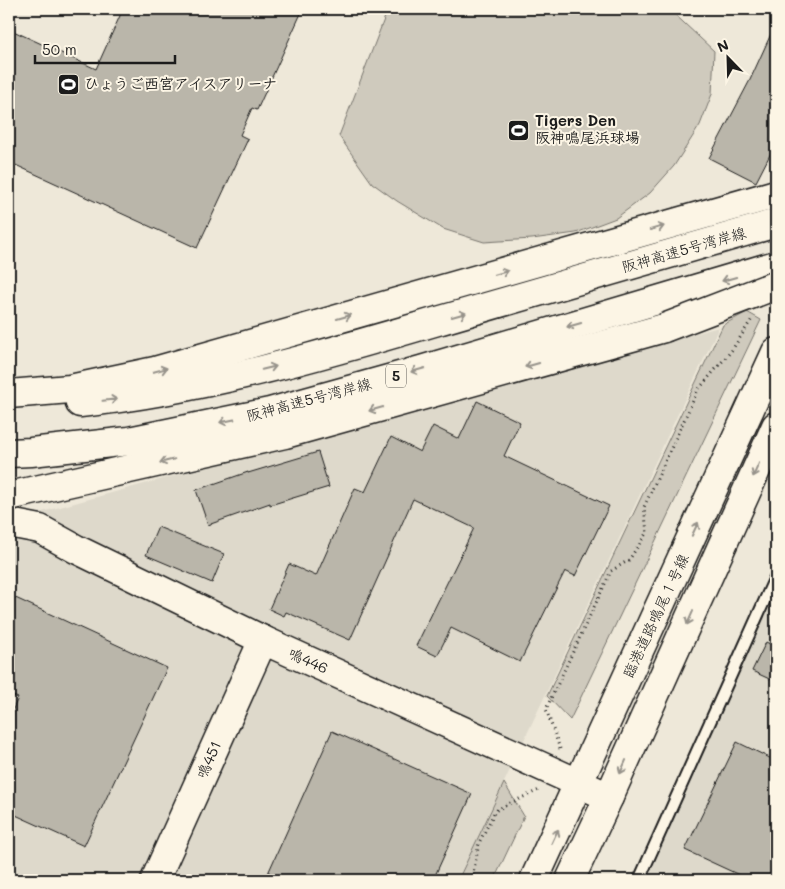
<svg xmlns="http://www.w3.org/2000/svg" width="785" height="889" viewBox="0 0 785 889" font-family="Mali,'Klee One',sans-serif">
<rect width="100%" height="100%" fill="#eee8d9"/>
<filter id="ink" filterUnits="userSpaceOnUse"><feTurbulence type="fractalNoise" baseFrequency=".02" numOctaves="2"/><feDisplacementMap in="SourceGraphic" scale="10" xChannelSelector="R" yChannelSelector="G"/><feConvolveMatrix kernelMatrix="1 2 1 2 8 2 1 2 1" color-interpolation-filters="sRGB"/></filter>
<g filter="url(#ink)">
<g fill="#ded9cb">
<polygon points="719,327 458,880 9,880 9,521"/>
<polygon points="776,584 776,880 633,880"/>
</g>
<g fill="#cfcabd" stroke="#76736c">
<polygon points="388,9 669,9 714,51 712,94 700,125 674,166 650,193 616,218 576,233 532,239 484,242 443,229 397,201 372,183 339,136"/>
<polygon points="747,312 761,320 570,720 547,696 723,325"/>
<polygon points="504,783 524,816 494,880 458,880"/>
</g>
<g fill="#bab6aa" stroke="#1c1c1c">
<polygon points="123,9 303,9 257,110 252,108 240,135 248,139 197,248 9,162 9,29 96,69"/>
<polygon points="776,23 776,143 756,182 709,158 750,80"/>
<polygon points="477,401 520,422 504,456 609,506 575,576 565,571 520,662 451,628 437,656 416,646 474,528 413,499 350,640 286,612 284,616 269,609 289,564 316,576 355,488 365,492 391,437 420,452 433,426 459,439"/>
<polygon points="318,452 329,487 270,505 270,503 208,525 196,490 248,472 248,473"/>
<polygon points="158,527 224,554 212,583 146,555"/>
<polygon points="9,595 167,668 84,846 9,812 9,718 18,698 9,694"/>
<polygon points="766,642 776,647 776,682 752,671"/>
<polygon points="332,731 472,794 433,880 265,880"/>
<polygon points="737,742 776,761 776,880 750,880 685,850"/>
</g>
<g fill="none" stroke-linecap="round" stroke-linejoin="round">
<defs>
<polyline id="lane" points="639,880 776,575"/>
<g id="secondary">
<polyline points="9,523 40,529 76,549 263,640 609,797"/>
<polyline points="155,880 263,640"/>
<polyline points="534,880 776,352"/>
<polyline points="570,880 609,797 776,426"/>
</g>
<g id="highway">
<polyline points="9,394 70,389 155,371 776,194"/>
<path d="M80,403C203,390 323,355 441,320C553,288 665,256 776,223"/>
<polyline points="9,453 31,452 129,441 270,412 421,370 776,265"/>
<polyline points="9,496 285,434 664,328"/>
</g>
</defs>
<use href="#lane" stroke="#1c1c1c" stroke-width="14"/>
<use href="#secondary" stroke="#1c1c1c" stroke-width="31"/>
<use href="#highway" stroke="#1c1c1c" stroke-width="31"/>
<g stroke="#1c1c1c" stroke-width="3" stroke-dasharray="1 4" stroke-linecap="butt">
<polyline points="560,749 546,709 611,571 629,560 647,532 644,507 698,390 732,350 752,319"/>
<polyline points="472,880 479,843 495,811 506,805 539,790"/>
</g>
<use href="#lane" stroke="#fcf5e5" stroke-width="10"/>
<use href="#secondary" stroke="#fcf5e5" stroke-width="28"/>
<use href="#highway" stroke="#fcf5e5" stroke-width="28"/>
<defs>
<polyline id="highway-bridge" points="664,328 776,285"/>
</defs>
<use href="#highway-bridge" stroke="#1c1c1c" stroke-width="31" stroke-linecap="butt"/>
<use href="#highway-bridge" stroke="#fcf5e5" stroke-width="28"/>
</g>
<defs><path id="oneway-shaft" d="M-6 0H5M1.5-3L5.5 0L1.5 3" fill="none" stroke-width="1.6" stroke-linecap="round" stroke-linejoin="round" transform="scale(1.25)"/></defs>
<g stroke="#97938b">
<use href="#oneway-shaft" transform="translate(657 228) rotate(-16)"/>
<use href="#oneway-shaft" transform="translate(501 273) rotate(-16)"/>
<use href="#oneway-shaft" transform="translate(729 279) rotate(164)"/>
<use href="#oneway-shaft" transform="translate(459 315) rotate(-16)"/>
<use href="#oneway-shaft" transform="translate(344 317) rotate(-16)"/>
<use href="#oneway-shaft" transform="translate(574 325) rotate(164)"/>
<use href="#oneway-shaft" transform="translate(532 365) rotate(164)"/>
<use href="#oneway-shaft" transform="translate(269 368) rotate(-14)"/>
<use href="#oneway-shaft" transform="translate(160 370) rotate(-15)"/>
<use href="#oneway-shaft" transform="translate(418 370) rotate(164)"/>
<use href="#oneway-shaft" transform="translate(110 400) rotate(-6)"/>
<use href="#oneway-shaft" transform="translate(376 409) rotate(164)"/>
<use href="#oneway-shaft" transform="translate(227 421) rotate(168)"/>
<use href="#oneway-shaft" transform="translate(167 461) rotate(167)"/>
<use href="#oneway-shaft" transform="translate(756 470) rotate(114)"/>
<use href="#oneway-shaft" transform="translate(695 529) rotate(-65)"/>
<use href="#oneway-shaft" transform="translate(690 618) rotate(114)"/>
<use href="#oneway-shaft" transform="translate(623 767) rotate(114)"/>
<use href="#oneway-shaft" transform="translate(555 836) rotate(-65)"/>
</g>
</g>
<defs>
<symbol id="stadium-square" viewBox="-11 -11 22 22"><rect x="-9" y="-9" width="18" height="18" rx="4" fill="#1c1c1c" stroke="#fcf5e5"/><path d="M0-5a6.5 5 0 1 0 0 10a6.5 5 0 1 0 0-10ZM-3.5-1.8h7v3.6h-7Z" fill="#fff"/></symbol>
</defs>
<g fill-rule="evenodd">
<use href="#stadium-square" x="56" y="72" width="25" height="25"/>
<use href="#stadium-square" x="506" y="118" width="25" height="25"/>
</g>
<g text-anchor="middle" stroke-width="4" stroke-linejoin="round" paint-order="stroke">
<rect fill="#fcf5e5" stroke="#5f5d58" stroke-width="1" x="386" y="364.5" width="20" height="23" rx="4"/>
<g font-size="14" font-weight="bold" fill="#1c1c1c">
<text x="396" y="381">5</text>
</g>
<g font-size="15" font-weight="bold" fill="#1c1c1c" stroke="#fcf5e5" text-anchor="start">
<text x="84" y="89">ひょうご西宮アイスアリーナ</text>
<text x="535" y="126">Tigers Den<tspan x="535" dy="17">阪神鳴尾浜球場</tspan></text>
</g>
<g font-size="15" fill="#1c1c1c" stroke="#fcf5e5">
<text transform="translate(684 250) rotate(-16)" y="5">阪神高速5号湾岸線</text>
<text transform="translate(309 400) rotate(-15)" y="5">阪神高速5号湾岸線</text>
<text transform="translate(656 616) rotate(-65)" y="5">臨港道路鳴尾１号線</text>
<text transform="translate(308 661) rotate(24)" y="5">鳴446</text>
<text transform="translate(209 760) rotate(-66)" y="5">鳴451</text>
</g>
</g>
<rect width="785" height="889" fill="none" stroke="#fcf5e5" stroke-width="30"/>
<rect x="15" y="15" width="755" height="859" fill="none" stroke="#1c1c1c" stroke-width="2" filter="url(#ink)"/>
<g transform="translate(728 58) rotate(337)" stroke="#fcf5e5" stroke-width="4" paint-order="stroke">
<path d="M0-4L9 19L0 12L-9 19Z" fill="#1c1c1c"/>
<text y="-8" font-size="14" font-weight="bold" text-anchor="middle" fill="#1c1c1c">N</text>
</g>
<path d="M35 55v8h140v-8" fill="none" stroke="#1c1c1c" stroke-width="2.5"/>
<text x="42" y="55" font-size="15" fill="#1c1c1c" stroke="#fcf5e5" stroke-width="4" paint-order="stroke">50 m</text>
</svg>
